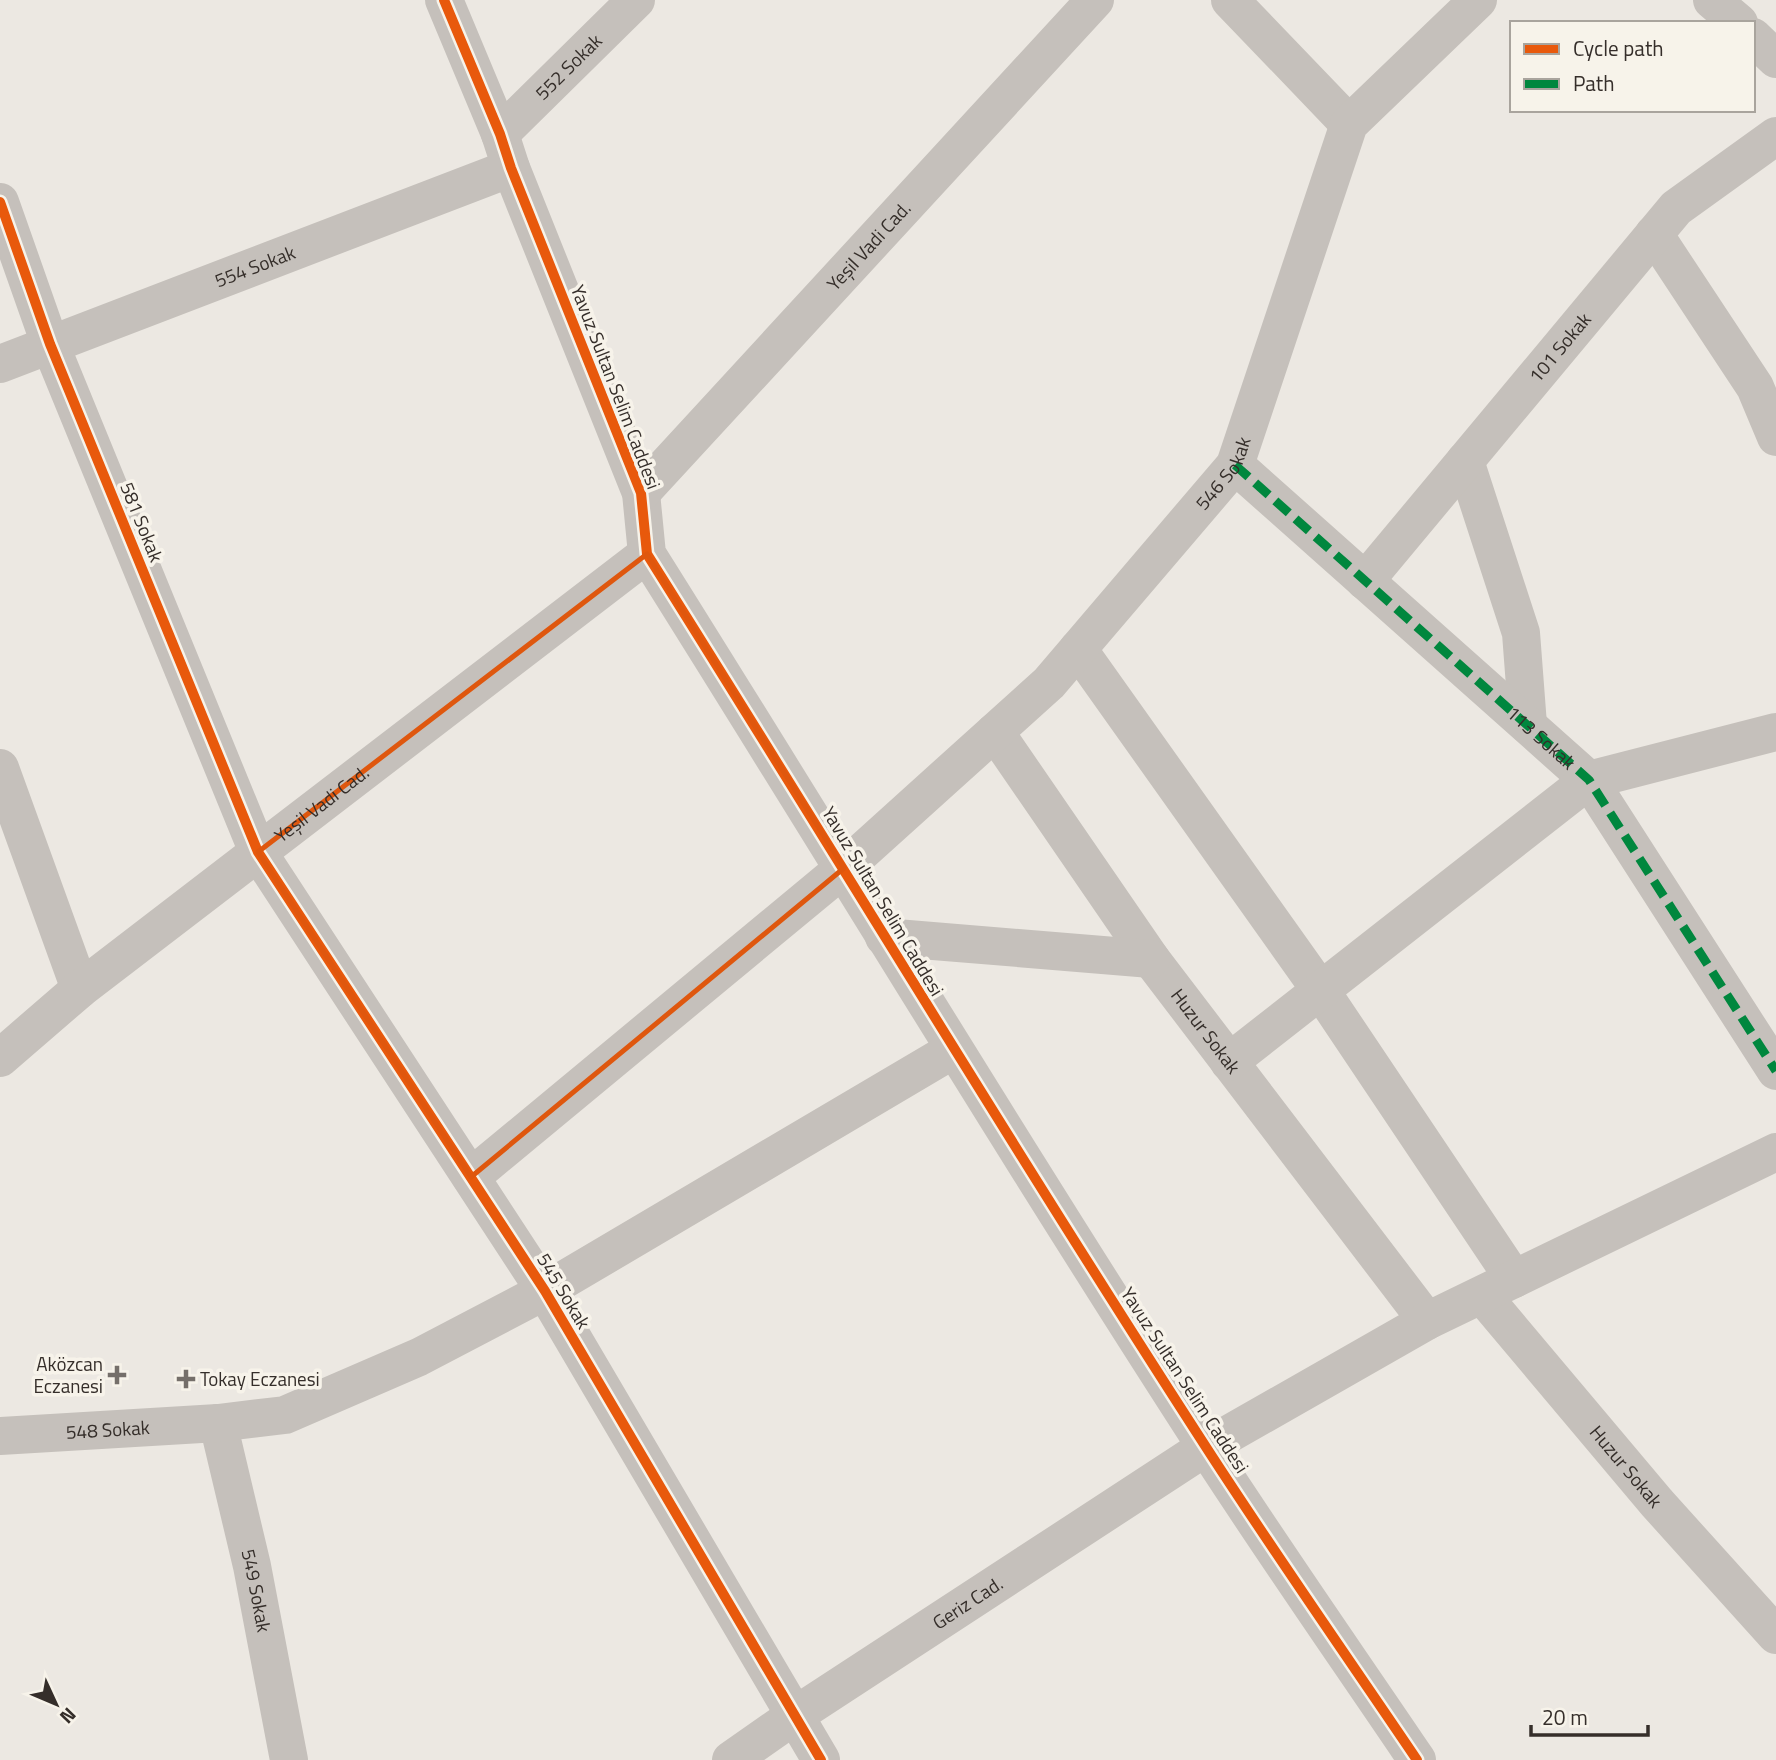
<svg xmlns="http://www.w3.org/2000/svg" width="1776" height="1760" viewBox="0 0 1776 1760" font-family="'Titillium Web',sans-serif">
<rect width="100%" height="100%" fill="#ece8e2"/>
<g fill="none" stroke-linecap="round" stroke-linejoin="round">
<g stroke="#c5c0bb" stroke-width="38">
<path d="M444,0L500,134L511,168L641,493L647,554C833,850 1014,1150 1204,1444C1273,1551 1346,1655 1417,1760"/>
<polyline points="1230,0 1349,124"/>
<polyline points="1712,0 1739,23"/>
<polyline points="1753,37 1776,59"/>
<path id="s1" d="M500,134L636,0"/>
<polyline points="0,202 50,344 258,852 545,1291 821,1760"/>
<polyline points="1654,234 1755,387 1776,437"/>
<path id="s2" d="M0,364L511,168"/>
<polyline points="1465,461 1521,633 1528,725"/>
<path id="s3" d="M1235,465L1589,780L1776,1071"/>
<path id="s4" d="M641,493L1095,0"/>
<path id="s5" d="M1365,581L1676,208L1776,136"/>
<polyline points="1078,649 1321,991 1514,1279"/>
<path id="s6" d="M995,732L1151,959L1427,1321"/>
<polyline points="0,768 80,989"/>
<polyline points="884,937 1151,959"/>
<path id="s7" d="M0,1058L80,989L647,554"/>
<polyline points="1229,1062 1589,780 1776,732"/>
<path id="s8" d="M471,1177L844,868L1049,683L1235,465L1349,124L1478,0"/>
<path id="s9" d="M1482,1295L1657,1503L1776,1635"/>
<path id="s10" d="M218,1423L252,1566L289,1760"/>
<path id="s11" d="M0,1436L218,1423L285,1415L419,1357L545,1291L953,1050"/>
<path id="s12" d="M731,1760L794,1716L1206,1447L1427,1321L1776,1152"/>
</g>
<polyline stroke="#00873e" stroke-width="9" stroke-dasharray="18 9" stroke-linecap="butt" points="1235,465 1589,780 1776,1071"/>
<defs>
<g id="cycleway">
<path d="M444,0L500,134L511,168L641,493L647,554C833,850 1014,1150 1204,1444C1273,1551 1346,1655 1417,1760"/>
<polyline points="0,202 50,344 258,852 545,1291 821,1760"/>
</g>
</defs>
<use href="#cycleway" stroke="#f7f3ea" stroke-width="15"/>
<use href="#cycleway" stroke="#e8590c" stroke-width="10"/>
</g>
<path fill="none" stroke="#df570e" stroke-width="5" stroke-linejoin="round" d="M647,554L844,868L471,1177L258,852Z"/>
<g fill="#756f6a" stroke="#f7f3ea" stroke-width="2.5">
<path d="M113.5 1364.5h7v7h7v7h-7v7h-7v-7h-7v-7h7z"/>
<path d="M182.5 1368.5h7v7h7v7h-7v7h-7v-7h-7v-7h7z"/>
</g>
<g text-anchor="middle" stroke-width="7" stroke-linejoin="round" paint-order="stroke">
<g font-size="19" fill="#352e2a" stroke="#f7f3ea">
<text dy="7" stroke="none"><textPath href="#s1" startOffset="96">552 Sokak</textPath></text>
<text dy="7" stroke="none"><textPath href="#s4" startOffset="336">Yeşil Vadi Cad.</textPath></text>
<text dy="7" stroke="none"><textPath href="#s2" startOffset="273">554 Sokak</textPath></text>
<text dy="7" stroke="none"><textPath href="#s5" startOffset="304">101 Sokak</textPath></text>
<text transform="translate(616 387) rotate(69)" y="7">Yavuz Sultan Selim Caddesi</text>
<text dy="7" stroke="none"><textPath href="#s8" startOffset="1034">546 Sokak</textPath></text>
<text transform="translate(142 522) rotate(68)" y="7">581 Sokak</text>
<text dy="7" stroke="none"><textPath href="#s3" startOffset="410">113 Sokak</textPath></text>
<text dy="7" stroke="none"><textPath href="#s7" startOffset="410">Yeşil Vadi Cad.</textPath></text>
<text transform="translate(883 901) rotate(59)" y="7">Yavuz Sultan Selim Caddesi</text>
<text dy="7" stroke="none"><textPath href="#s6" startOffset="366">Huzur Sokak</textPath></text>
<text transform="translate(564 1291) rotate(59)" y="7">545 Sokak</text>
<text transform="translate(1185 1380) rotate(57)" y="7">Yavuz Sultan Selim Caddesi</text>
<text dy="7" stroke="none"><textPath href="#s11" startOffset="108">548 Sokak</textPath></text>
<text dy="7" stroke="none"><textPath href="#s9" startOffset="224">Huzur Sokak</textPath></text>
<text dy="7" stroke="none"><textPath href="#s10" startOffset="172">549 Sokak</textPath></text>
<text dy="7" stroke="none"><textPath href="#s12" startOffset="284">Geriz Cad.</textPath></text>
</g>
<g font-size="19" fill="#352e2a" stroke="#f7f3ea" text-anchor="end">
<text x="103" y="1371">Aközcan<tspan x="103" dy="22">Eczanesi</tspan></text>
<text x="200" y="1386" text-anchor="start">Tokay Eczanesi</text>
</g>
</g>
<rect x="1510" y="21" width="245" height="91" fill="#f7f3ea" stroke="#a9a49d" stroke-width="2"/>
<rect x="1524" y="44" width="35" height="10" fill="#e8590c" stroke="#a9a49d" stroke-width="2"/>
<text x="1573" y="56" font-size="21" fill="#352e2a">Cycle path</text>
<rect x="1524" y="79" width="35" height="10" fill="#00873e" stroke="#a9a49d" stroke-width="2"/>
<text x="1573" y="91" font-size="21" fill="#352e2a">Path</text>
<g transform="translate(56 1704) rotate(134)" stroke="#f7f3ea" stroke-width="5" paint-order="stroke">
<path d="M0-5L12 26L0 18L-12 26Z" fill="#352e2a"/>
<text y="-10" font-size="19" font-weight="bold" text-anchor="middle" fill="#352e2a">N</text>
</g>
<path d="M1531 1725v10h117v-10" fill="none" stroke="#352e2a" stroke-width="3.5"/>
<text x="1542" y="1725" font-size="21" fill="#352e2a" stroke="#f7f3ea" stroke-width="5" paint-order="stroke">20 m</text>
</svg>
